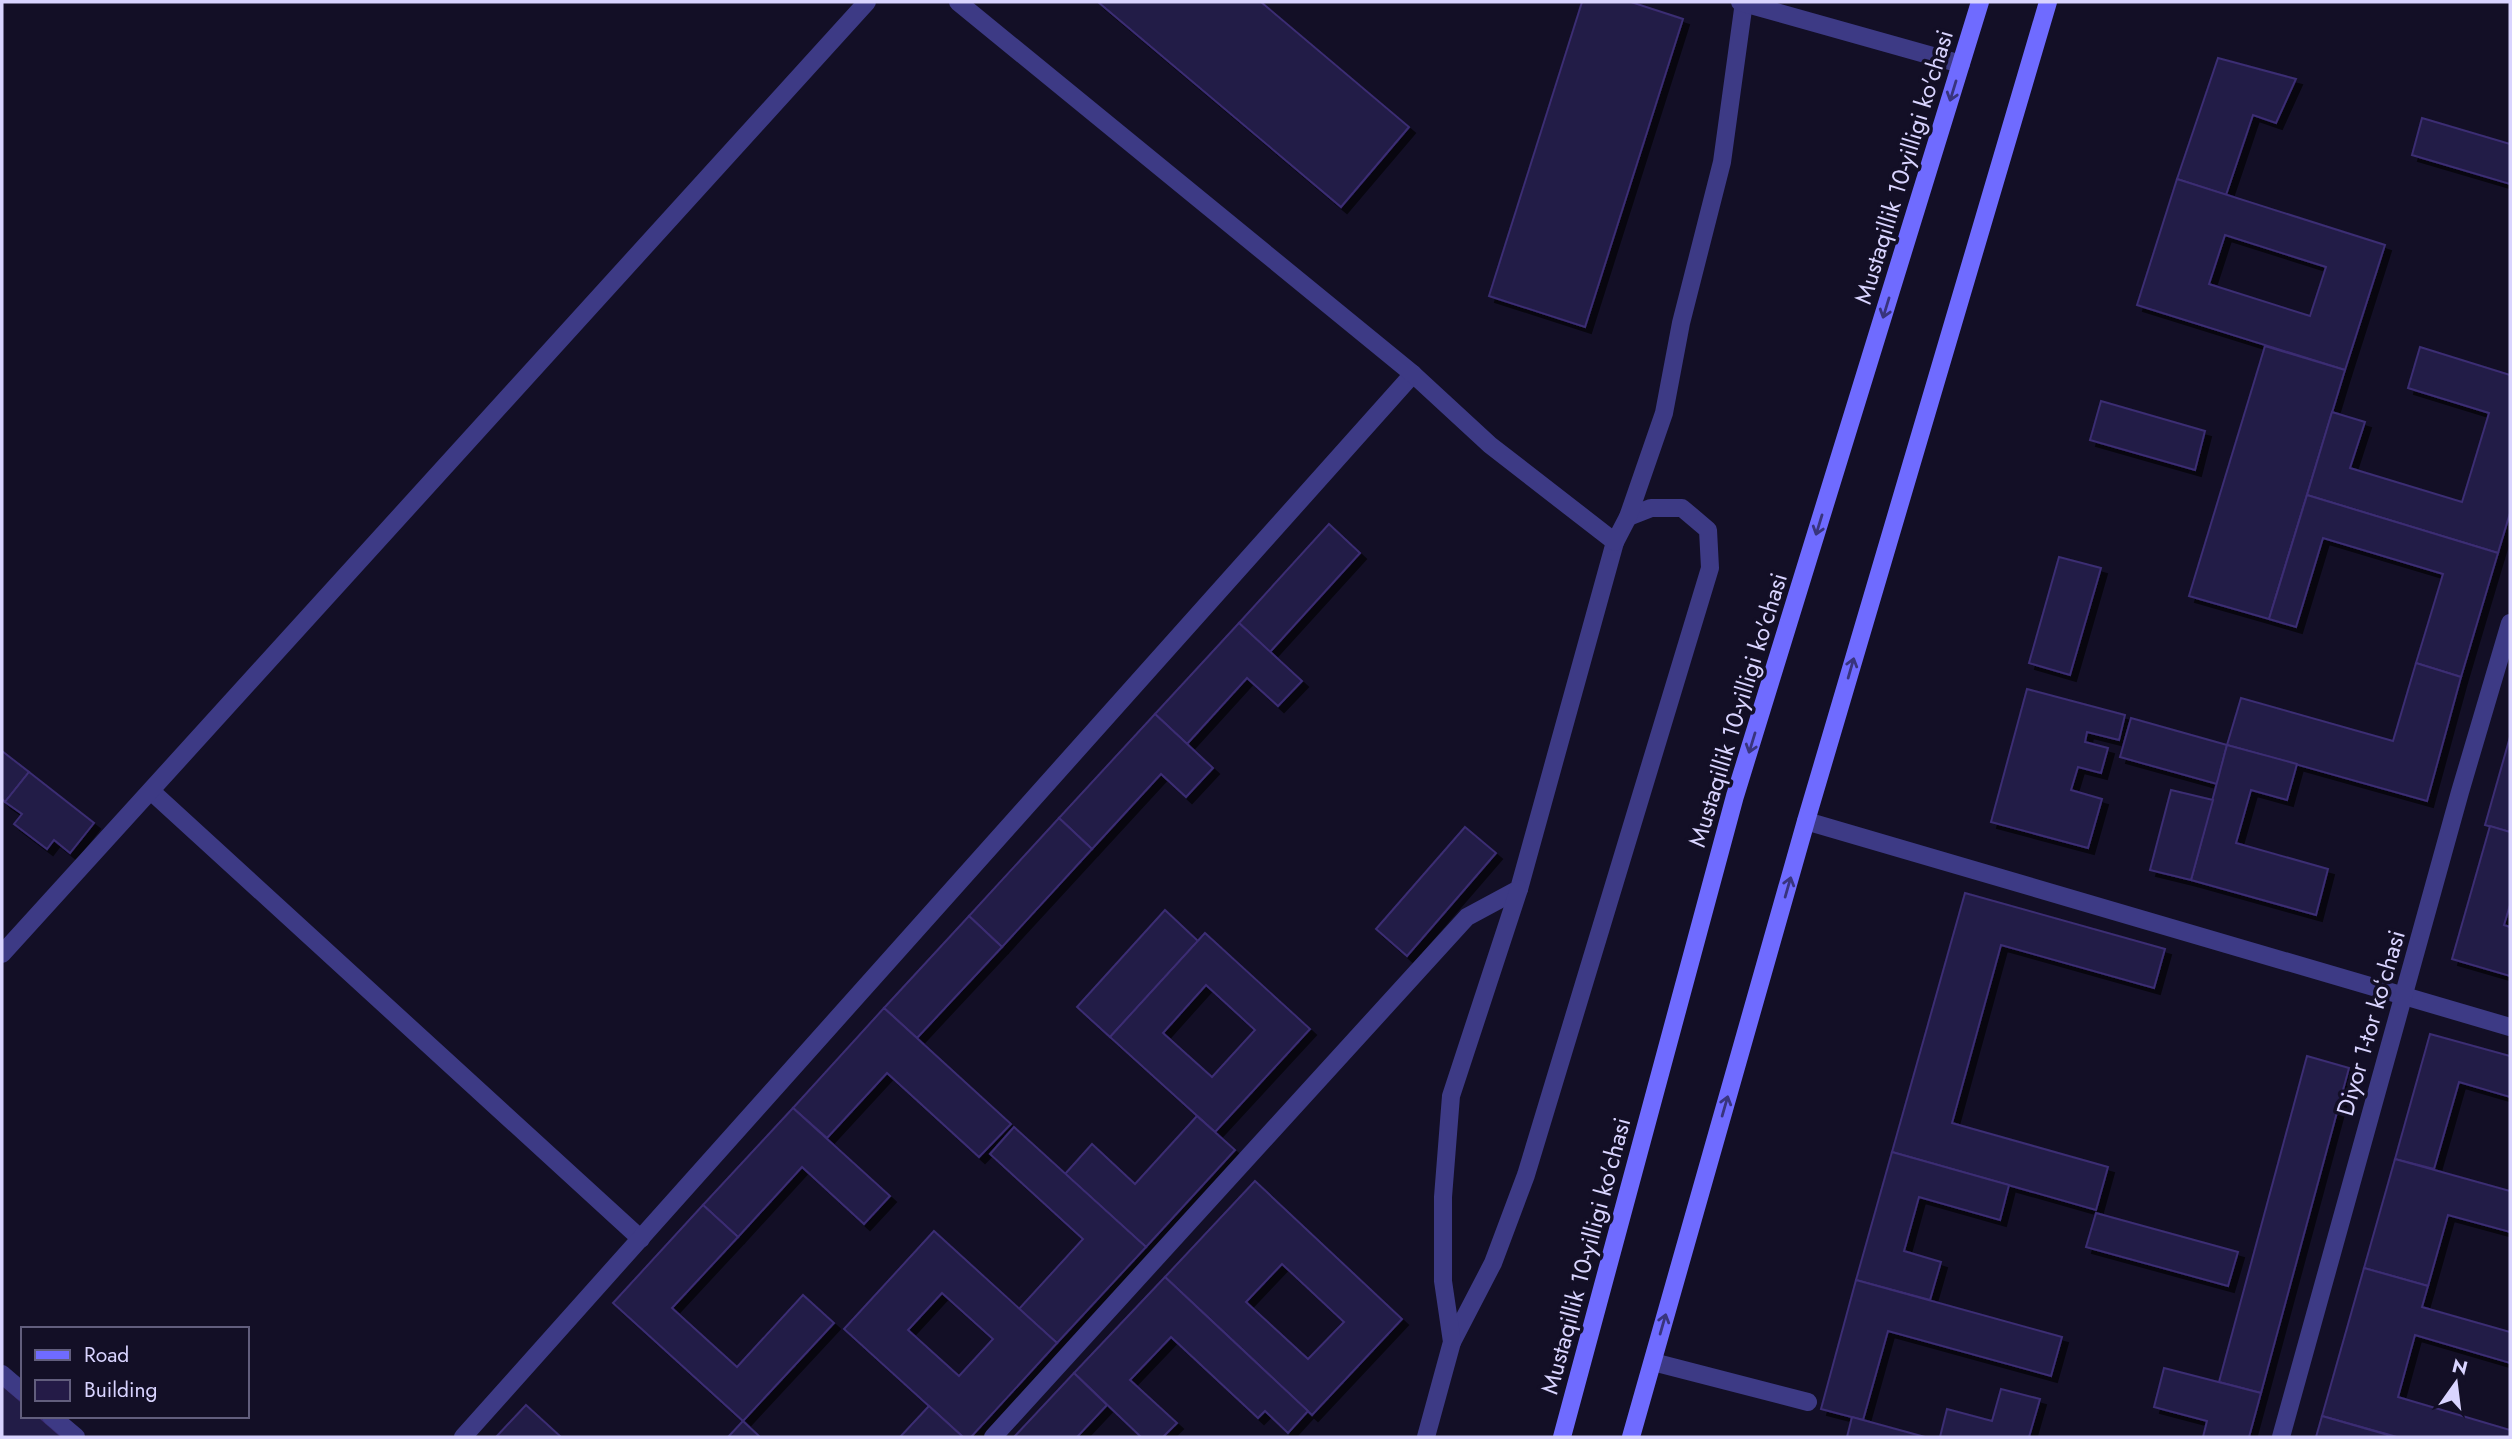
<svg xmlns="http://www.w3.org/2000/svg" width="2512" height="1439" viewBox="0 0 2512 1439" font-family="Jost,sans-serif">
<defs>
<filter id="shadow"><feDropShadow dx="6" dy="6" stdDeviation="0" flood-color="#0009"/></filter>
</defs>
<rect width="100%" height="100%" fill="#130f26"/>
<g fill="#241b47" stroke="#3b2d73" stroke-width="2" fill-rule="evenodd" filter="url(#shadow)">
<polygon points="1098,2 1261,2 1409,127 1341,207"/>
<polygon points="1582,2 1631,2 1683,19 1585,327 1489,296"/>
<polygon points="2218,58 2296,79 2276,123 2253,115 2226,195 2177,179"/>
<polygon points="2422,118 2510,144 2510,184 2412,155"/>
<path d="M2177,179L2385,245L2345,370L2137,305ZM2225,235L2326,267L2310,316L2209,284Z"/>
<polygon points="2265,346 2345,370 2269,619 2189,596"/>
<polygon points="2420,347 2510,375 2510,513 2498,553 2307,495 2332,412 2365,422 2350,468 2462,502 2489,413 2408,388"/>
<polygon points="2101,401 2205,431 2195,470 2090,440"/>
<polygon points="2307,495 2498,553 2461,677 2416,663 2443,574 2323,538 2296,627 2269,619"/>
<polygon points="1329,524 1360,553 1270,652 1239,623"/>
<polygon points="2059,557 2101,568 2070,675 2029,663"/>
<polygon points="1239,623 1302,681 1278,706 1247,678 1187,744 1155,714"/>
<polygon points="2416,663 2461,677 2427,801 2227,745 2241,698 2393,741"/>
<polygon points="2027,689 2125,715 2119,740 2087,732 2085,742 2108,748 2101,773 2078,767 2071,790 2102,799 2088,848 1991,822"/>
<polygon points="1155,714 1213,768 1186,797 1161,774 1092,849 1059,818"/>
<polygon points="2131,718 2227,745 2217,784 2120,757"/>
<polygon points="2510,737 2510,832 2485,825"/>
<polygon points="2227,745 2297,764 2287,800 2251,790 2236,843 2328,869 2316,915 2191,880"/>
<polygon points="2,751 29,772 5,802 2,799"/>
<polygon points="29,772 94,823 70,853 54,840 47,849 14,824 22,814 5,802"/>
<polygon points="2171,790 2213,800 2191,880 2150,870"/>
<polygon points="1059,818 1092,849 1002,947 969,916"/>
<polygon points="2490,826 2510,832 2510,905 2504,925 2510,927 2510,976 2452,959"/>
<polygon points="1465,827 1496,853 1407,956 1376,929"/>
<polygon points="1965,893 2165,949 2154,988 2001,945 1952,1123 2108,1167 2096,1210 1892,1152"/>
<polygon points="1165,910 1198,941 1110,1037 1077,1007"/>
<polygon points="969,916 1002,947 917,1038 884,1008"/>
<path d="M1205,933L1310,1029L1215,1132L1110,1037ZM1206,985L1255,1030L1212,1077L1163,1033Z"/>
<polygon points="884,1008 1011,1124 979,1157 887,1073 827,1138 793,1108"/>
<polygon points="2430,1034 2510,1056 2510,1097 2459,1082 2434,1169 2395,1159"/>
<polygon points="2307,1056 2349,1068 2261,1393 2219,1382"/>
<polygon points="793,1108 890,1196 864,1224 802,1167 738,1237 703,1205"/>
<polygon points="1197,1116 1235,1150 1146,1247 1065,1174 1092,1144 1135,1184"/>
<polygon points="1014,1127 1146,1247 1057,1343 1019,1309 1083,1239 990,1154"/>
<polygon points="1892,1152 2009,1185 2000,1220 1919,1197 1904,1251 1941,1262 1930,1300 1856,1280"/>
<polygon points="2395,1159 2510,1191 2510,1232 2448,1215 2428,1286 2364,1268"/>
<path d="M1255,1181L1402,1319L1312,1415L1165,1277ZM1282,1264L1344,1322L1308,1359L1246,1302Z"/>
<polygon points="703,1205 738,1237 672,1308 737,1367 803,1295 834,1323 743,1421 613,1303"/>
<polygon points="2096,1213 2238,1252 2228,1286 2086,1247"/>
<path d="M934,1231L1057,1343L971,1437H963L844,1329ZM942,1293L993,1339L959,1376L908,1330Z"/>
<polygon points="2364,1268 2428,1286 2422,1307 2510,1332 2510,1363 2415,1335 2398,1397 2510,1430 2510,1437 2397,1437 2322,1416"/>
<polygon points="1165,1277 1308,1411 1288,1433 1265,1411 1258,1418 1171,1337 1130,1380 1177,1423 1163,1437 1141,1437 1074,1373"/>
<polygon points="1856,1280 2062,1337 2051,1376 1888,1331 1863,1420 1821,1409"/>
<polygon points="2164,1368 2261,1393 2249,1437 2203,1437 2207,1421 2154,1407"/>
<polygon points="1074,1373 1107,1405 1077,1437 1014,1437"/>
<polygon points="2,1385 23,1403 23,1416 38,1416 62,1437 2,1437"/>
<polygon points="2001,1389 2040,1399 2029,1437 1940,1437 1947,1409 1992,1421"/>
<polygon points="526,1405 561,1437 496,1437"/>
<polygon points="929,1406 963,1437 900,1437"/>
<polygon points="2322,1416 2388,1435 2387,1437 2316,1437"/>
<polygon points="1852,1417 1863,1420 1925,1437 1847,1437"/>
<polygon points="743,1421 760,1437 728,1437"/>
</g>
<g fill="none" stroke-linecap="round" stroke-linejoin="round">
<g stroke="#3d3a85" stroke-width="18">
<polyline points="151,791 641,1239"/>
<polyline points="2,954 867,2"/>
<polyline points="1452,1342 1493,1263 1526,1175 1710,568 1708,530 1682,508 1651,508 1628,517"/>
<polyline points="1653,1362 1808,1402"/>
<polyline points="463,1437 1413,374"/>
<polyline points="993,1437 1467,917 1519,889 1615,542"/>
<polyline points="1426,1437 1452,1342 1443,1281 1443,1197 1451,1096 1519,889"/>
</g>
<g stroke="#3d3a85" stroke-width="18">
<polyline points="958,2 1413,374 1490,445 1615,542 1628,517 1664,413 1681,323 1722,162 1744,2"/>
<polyline points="1740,2 1961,64"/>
<polyline points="1806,821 2510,1027"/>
<polyline points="2,1374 23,1392"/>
<polyline points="51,1416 76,1437"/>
<polyline points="2281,1437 2460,792 2510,623"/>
</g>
<g stroke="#6f6bff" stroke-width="18">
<polyline points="1562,1437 1735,796 1980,2"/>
<polyline points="1631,1437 1806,821 2048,2"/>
</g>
</g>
<defs><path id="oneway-shaft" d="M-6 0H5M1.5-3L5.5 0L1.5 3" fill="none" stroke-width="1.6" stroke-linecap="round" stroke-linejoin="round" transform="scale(1.75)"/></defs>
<g stroke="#38347d">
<use href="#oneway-shaft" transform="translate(1953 91) rotate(107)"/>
<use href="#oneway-shaft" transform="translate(1886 308) rotate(107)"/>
<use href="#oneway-shaft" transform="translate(1819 525) rotate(107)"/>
<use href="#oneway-shaft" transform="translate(1851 668) rotate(-74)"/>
<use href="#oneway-shaft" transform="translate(1752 743) rotate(107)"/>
<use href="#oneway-shaft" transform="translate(1788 887) rotate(-74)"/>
<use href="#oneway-shaft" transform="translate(1725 1106) rotate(-74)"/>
<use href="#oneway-shaft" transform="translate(1663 1324) rotate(-74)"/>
</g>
<g text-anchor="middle" stroke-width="7" stroke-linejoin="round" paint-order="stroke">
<g font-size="24" fill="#d9d4ff" stroke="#130f26">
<text transform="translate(1904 167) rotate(-73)" y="8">Mustaqillik 10-yilligi ko'chasi</text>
<text transform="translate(1738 710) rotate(-73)" y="8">Mustaqillik 10-yilligi ko'chasi</text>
<text transform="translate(2371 1023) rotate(-74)" y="8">Diyor 1-tor koʻchasi</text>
<text transform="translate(1586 1256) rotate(-75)" y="8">Mustaqillik 10-yilligi ko'chasi</text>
</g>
</g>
<rect width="2512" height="1439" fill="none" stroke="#d9d4ff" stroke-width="7"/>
<rect x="21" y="1327" width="228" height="91" fill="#130f26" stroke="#625e7d" stroke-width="2"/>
<rect x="35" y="1350" width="35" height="10" fill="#6f6bff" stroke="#625e7d" stroke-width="2"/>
<text x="84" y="1362" font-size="21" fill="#d9d4ff">Road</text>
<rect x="35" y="1380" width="35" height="21" fill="#241b47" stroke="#625e7d" stroke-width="2"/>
<text x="84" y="1397" font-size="21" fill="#d9d4ff">Building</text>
<g transform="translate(2456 1383) rotate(14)" stroke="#130f26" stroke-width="5" paint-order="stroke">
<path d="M0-5L12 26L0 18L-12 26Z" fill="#d9d4ff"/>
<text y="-10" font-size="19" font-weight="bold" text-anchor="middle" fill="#d9d4ff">N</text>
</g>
</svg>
